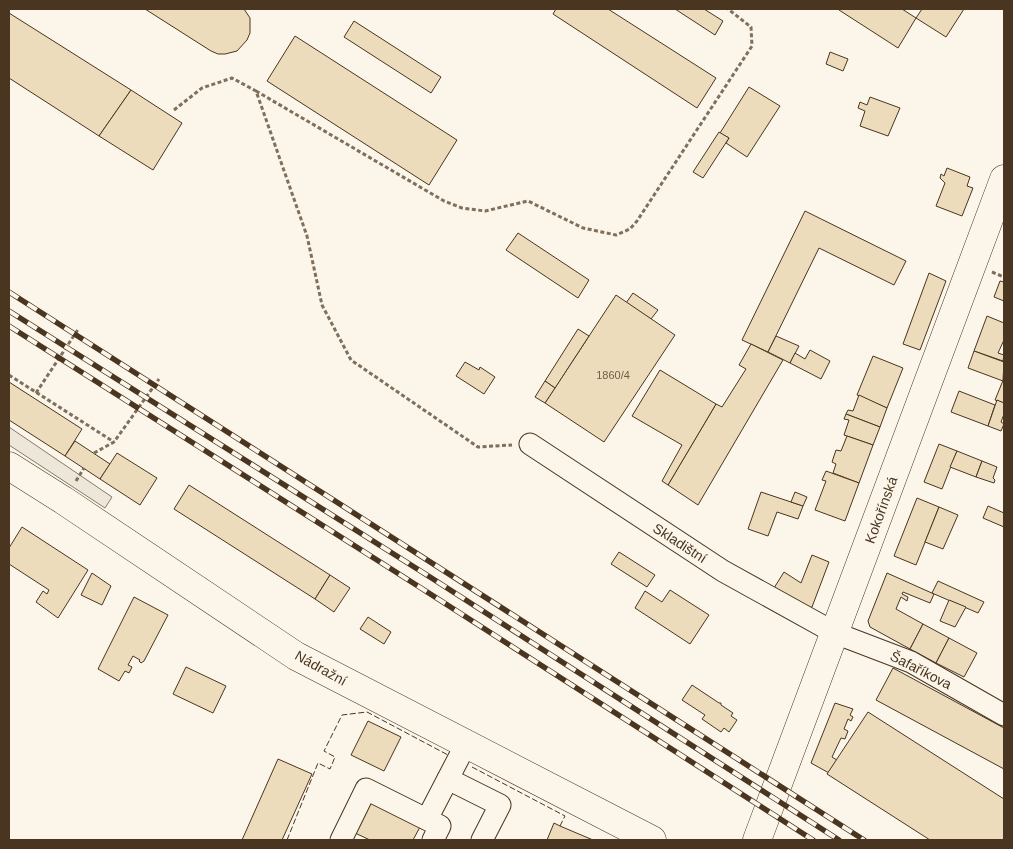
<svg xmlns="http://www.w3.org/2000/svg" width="1013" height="849" viewBox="0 0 1013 849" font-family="Arial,sans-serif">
<rect width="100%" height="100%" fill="#fbf6e9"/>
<polygon fill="#ede7d9" stroke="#887966" points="9,427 112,497 105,508 9,445"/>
<g fill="#ecdcbc" stroke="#4a3520">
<polygon points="145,9 244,9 250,18 250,33 247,40 237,51 225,54 218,54 211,51"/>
<polygon points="556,9 608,9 716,78 697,108 553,14"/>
<polygon points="675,9 704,9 723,21 715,35"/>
<polygon points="840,9 902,9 916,18 898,48 839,10"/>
<polygon points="922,9 964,9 946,37 916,18"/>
<polygon points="9,13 131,90 99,136 9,78"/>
<polygon points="354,21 441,77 431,93 344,37"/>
<polygon points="295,36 457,140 429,185 267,81"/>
<polygon points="830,52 848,59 843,71 826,64"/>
<polygon points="749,87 780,106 747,157 726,143 729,138 720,133"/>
<polygon points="131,90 182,123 153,170 99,136"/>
<polygon points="870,97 900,108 888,136 860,126 865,111 858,108 860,102 867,105"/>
<polygon points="719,132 729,138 703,178 693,172"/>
<polygon points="947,168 970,177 967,186 973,188 962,216 936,206 945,183 940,178 941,174 944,176"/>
<polygon points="805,211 906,261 894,285 819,248 768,352 742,340"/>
<polygon points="518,233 589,280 578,298 506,250"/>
<polygon points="929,273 946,281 920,350 903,344"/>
<polygon points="1000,281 1004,282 1004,301 994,297"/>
<polygon points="633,293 658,310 651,319 626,303"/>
<polygon points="616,295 675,335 604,442 545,403"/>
<polygon points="987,316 1004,323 1004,340 998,353 1004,355 1003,361 974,351"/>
<polygon points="578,329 589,336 555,388 545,381"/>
<polygon points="776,336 799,346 790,363 768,352"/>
<polygon points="751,344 783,360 698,505 668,485 716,404 722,407 746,369 739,365"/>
<polygon points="810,350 830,361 821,379 790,363 795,353 805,359"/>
<polygon points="974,351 1004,362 1003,381 968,368"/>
<polygon points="873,356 903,368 887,408 857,395"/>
<polygon points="465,362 479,370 480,367 495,377 484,394 456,376"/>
<polygon points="660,370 716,404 668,485 662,481 682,445 632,416"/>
<polygon points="1004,378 1004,403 995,400"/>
<polygon points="545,381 555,388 545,403 535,397"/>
<polygon points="9,382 82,429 65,456 9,420"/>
<polygon points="959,391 995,405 988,426 951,412"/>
<polygon points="859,395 887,408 880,427 846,414 848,410 853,411"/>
<polygon points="997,400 1004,403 1004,414 1001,422 1004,424 1001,431 988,426"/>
<polygon points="846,414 880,427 873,445 844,435 849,420 844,419"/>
<polygon points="847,436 873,445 859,483 833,473 836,464 832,462 836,450 841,451"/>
<polygon points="75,441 110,464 100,479 65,456"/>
<polygon points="939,444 957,451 942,489 924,482"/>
<polygon points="957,451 982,461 976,477 950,467"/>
<polygon points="117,453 157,478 140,505 100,479"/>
<polygon points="982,461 997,467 993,478 995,480 994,483 976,477"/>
<polygon points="826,471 859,483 845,521 815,510 826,481 822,480"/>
<polygon points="189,485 330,575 315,599 174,509"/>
<polygon points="761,492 803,506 798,519 777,512 768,536 748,529"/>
<polygon points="795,492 807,497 803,506 791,502"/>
<polygon points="917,498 939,507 916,565 894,556"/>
<polygon points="988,506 1004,513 1004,527 983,518"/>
<polygon points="939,507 958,515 943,549 925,542"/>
<polygon points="22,527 88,570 58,618 36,602 43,591 47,594 49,590 9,564 9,548"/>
<polygon points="619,552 655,575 647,587 611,564"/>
<polygon points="812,555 829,562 812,607 807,609 774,588 784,572 801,583"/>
<polygon points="92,573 111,586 102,605 81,595"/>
<polygon points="887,573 934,594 930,603 903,592 902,594 908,597 907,601 901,597 896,609 923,624 910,649 870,627 868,621"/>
<polygon points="330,575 350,588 334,612 315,599"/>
<polygon points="938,581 984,602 978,613 932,593"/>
<polygon points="670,590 709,615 690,644 635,608 645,591 662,602"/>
<polygon points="134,597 168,615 144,661 141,663 139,661 140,660 133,656 128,665 132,667 129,673 125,671 119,681 98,669"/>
<polygon points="949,600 966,607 955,627 940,621"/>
<polygon points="368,617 391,632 384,644 360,629"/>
<polygon points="923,624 949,638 936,663 910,649"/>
<polygon points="949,638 977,653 964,677 936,663"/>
<polygon points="186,667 226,686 213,713 173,694"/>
<polygon points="893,668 1004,728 1004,769 876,700"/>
<polygon points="692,685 719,703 721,703 721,705 733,713 731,716 737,720 729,732 724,728 721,732 702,719 705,715 682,700"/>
<polygon points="835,703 853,709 850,715 853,717 851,721 848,719 844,729 848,731 845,739 841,738 832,757 837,760 829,773 811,763"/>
<polygon points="868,712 1004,799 1004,840 930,840 827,774"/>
<polygon points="368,721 401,737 384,771 351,755"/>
<polygon points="278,759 312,774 282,840 242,840"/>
<polygon points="371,802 420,827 413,840 370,840 355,833"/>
<polygon points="554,823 560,826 593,840 547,840"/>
</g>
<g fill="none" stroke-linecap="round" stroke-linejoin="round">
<defs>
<g id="minor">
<polyline points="530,444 723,571 835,633 911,662 1004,715"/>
<polyline points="448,779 500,805 482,840"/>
<polyline points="427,819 466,744"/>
<polyline points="341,840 366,789 440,826 433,840"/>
</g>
<g id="major">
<polyline points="9,466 63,500 296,656 652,840"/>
<polyline points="757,840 1004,179"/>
</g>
</defs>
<use href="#minor" stroke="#4a3520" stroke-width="23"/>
<use href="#major" stroke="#4a3520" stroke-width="29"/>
<g stroke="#7f6f5c" stroke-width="3" stroke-dasharray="4 2.5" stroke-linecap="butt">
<polyline points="256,91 444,201 462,208 485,211 528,201 583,228 616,235 630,229 637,221 752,46 751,27 728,9"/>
<polyline points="174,110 202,88 232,78 256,91 307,236 322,305 351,360 478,447 512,445"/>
<polyline points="992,272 1004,277"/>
<polyline points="9,375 114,442"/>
<polyline points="36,393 79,328"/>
<polyline points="94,453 114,442 159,379"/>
<polyline points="76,481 84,468"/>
</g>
<use href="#minor" stroke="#fbf6e9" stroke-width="21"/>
<use href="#major" stroke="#fbf6e9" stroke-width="28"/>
<defs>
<g id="rail">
<polyline points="9,292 864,840"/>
<polyline points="9,311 430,577 839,840"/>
<polyline points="9,326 421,588 813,840"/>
</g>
</defs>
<use href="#rail" stroke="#4a3520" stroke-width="5.5"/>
<use href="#rail" stroke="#fbf6e9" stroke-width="4" stroke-dasharray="11" stroke-linecap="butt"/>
<g stroke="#4a3520" stroke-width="1" stroke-dasharray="6 2.5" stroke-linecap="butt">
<polyline points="472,767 565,816 560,826"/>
<polyline points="287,840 318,763 330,769 335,757 324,751 342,715 367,712 448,755"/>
</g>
</g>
<g text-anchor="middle" stroke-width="4" stroke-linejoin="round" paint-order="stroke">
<g font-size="11" fill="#725f47">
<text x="613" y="379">1860/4</text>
</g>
<g font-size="14" fill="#4a3520" stroke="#fbf6e9">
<text transform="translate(881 510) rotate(-70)" y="5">Kokořínská</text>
<text transform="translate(680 543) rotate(33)" y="5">Skladištní</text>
<text transform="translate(321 668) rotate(29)" y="5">Nádražní</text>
<text transform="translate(921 670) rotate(27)" y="5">Šafaříkova</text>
</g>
</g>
<rect width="1013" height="849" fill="none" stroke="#4a3520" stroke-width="20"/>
</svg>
